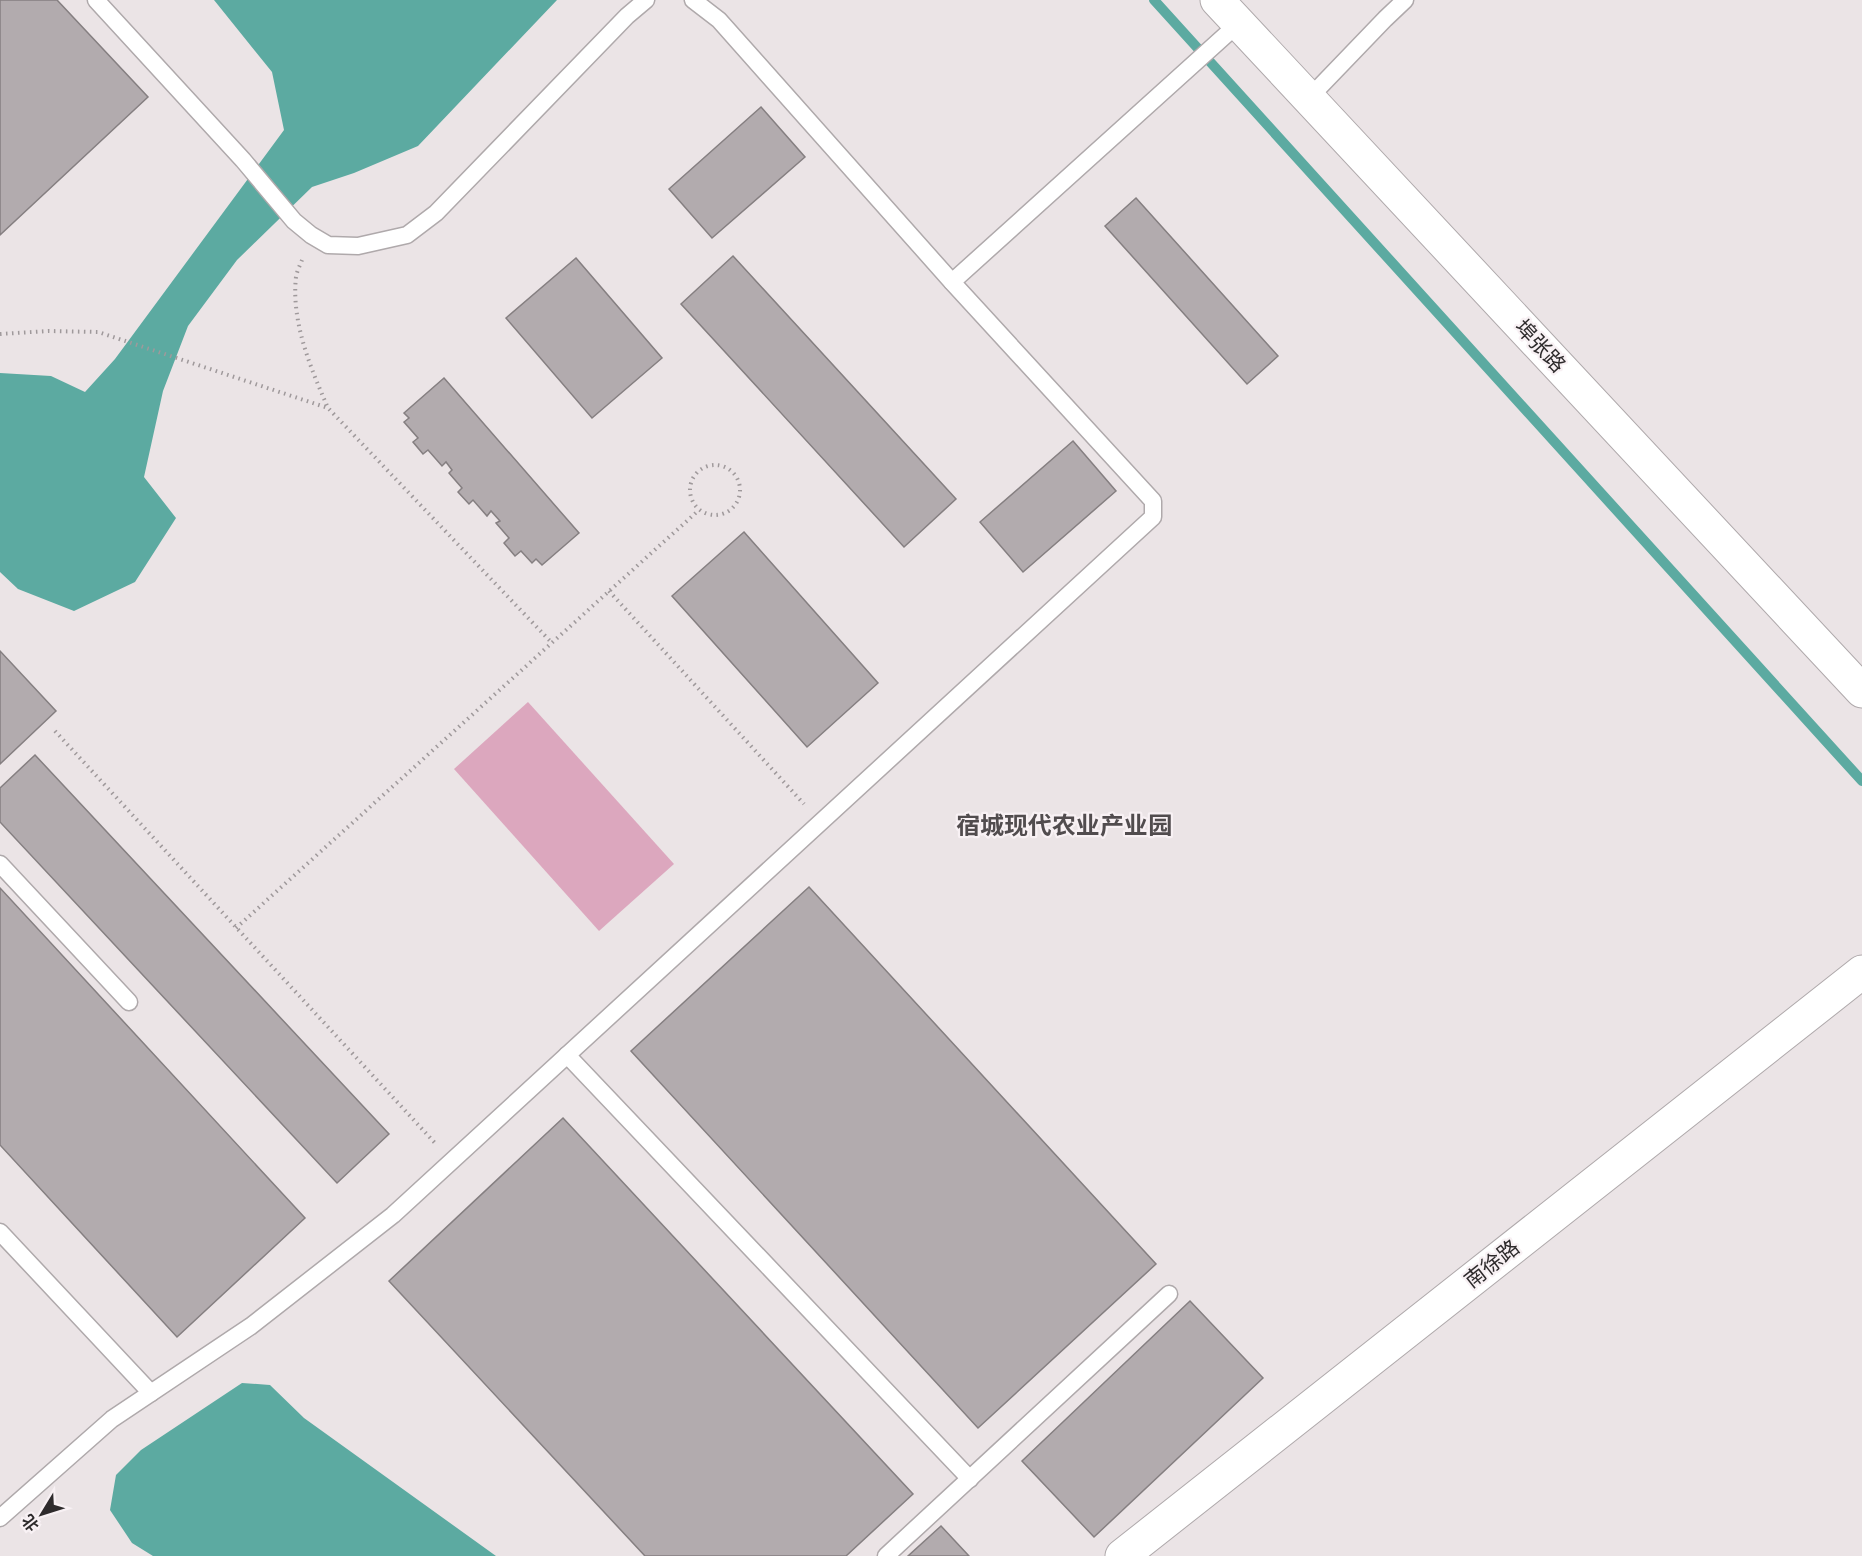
<svg xmlns="http://www.w3.org/2000/svg" width="1862" height="1556" viewBox="0 0 1862 1556" font-family="Roboto,'Noto Sans SC',sans-serif">
<rect width="100%" height="100%" fill="#ebe4e6"/>
<polygon fill="#dca7be" points="528,702 674,864 599,931 454,769"/>
<g fill="#5caaa1">
<polygon points="214,0 557,0 418,146 354,173 312,187 237,260 188,326 163,391 144,477 176,518 135,582 74,611 18,589 0,572 0,373 51,376 85,392 115,359 284,130 272,72"/>
<polygon points="242,1383 270,1385 304,1418 496,1556 153,1556 132,1543 110,1510 116,1475 141,1450"/>
</g>
<g fill="none" stroke-linecap="round" stroke-linejoin="round">
<polyline stroke="#5caaa1" stroke-width="10" points="1154,0 1862,781"/>
</g>
<g fill="#b2abae" stroke="#857f81" stroke-width="1.5">
<polygon points="0,0 57,0 148,97 0,235"/>
<polygon points="761,107 805,157 712,238 669,189"/>
<polygon points="1136,198 1278,356 1247,384 1105,226"/>
<polygon points="733,256 956,499 904,547 681,304"/>
<polygon points="576,258 662,358 592,418 506,318"/>
<polygon points="444,378 579,533 542,565 536,559 532,563 521,551 515,556 504,543 509,538 496,523 500,521 491,511 487,516 473,500 469,504 458,492 462,488 449,473 452,470 446,462 442,466 428,450 423,454 413,442 418,438 404,422 409,418 404,413"/>
<polygon points="1073,441 1116,491 1023,572 980,522"/>
<polygon points="744,532 878,683 807,747 672,596"/>
<polygon points="0,651 56,711 0,764"/>
<polygon points="35,755 389,1134 337,1183 0,822 0,788"/>
<polygon points="809,887 1156,1264 978,1428 631,1051"/>
<polygon points="0,888 305,1218 177,1337 0,1145"/>
<polygon points="563,1118 913,1494 846,1556 645,1556 389,1281"/>
<polygon points="1190,1301 1263,1378 1094,1537 1022,1461"/>
<polygon points="941,1526 969,1556 908,1556"/>
</g>
<g fill="none" stroke-linecap="round" stroke-linejoin="round">
<defs>
<g id="service">
<polyline points="96,0 243,160 294,221 311,235 328,245 358,246 407,235 436,213 627,16 646,0"/>
<polyline points="1309,98 1385,19 1405,0"/>
<polyline points="952,282 1239,23"/>
<polyline points="0,864 129,1002"/>
<polyline points="567,1055 970,1479"/>
<polyline points="0,1232 151,1393"/>
<polyline points="0,1518 112,1419 251,1326 393,1215 1153,517 1153,501 952,282 719,20 693,0"/>
<polyline points="886,1556 1169,1294"/>
</g>
<polyline id="minor" points="1122,1556 1862,972"/>
<polyline id="secondary" points="1217,0 1862,691"/>
</defs>
<use href="#service" stroke="#afa9ab" stroke-width="19"/>
<use href="#minor" stroke="#afa9ab" stroke-width="35"/>
<use href="#secondary" stroke="#afa9ab" stroke-width="35"/>
<g stroke="#9f999b" stroke-width="4" stroke-dasharray="1.5 4.5" stroke-linecap="butt">
<path d="M302,260C300,265 297,271 296,277C291,322 311,369 328,408L552,643"/>
<polyline points="0,334 48,331 98,332 328,408"/>
<circle cx="715" cy="490" r="25"/>
<polyline points="609,591 804,804"/>
<polyline points="55,731 435,1143"/>
<polyline points="236,928 699,510"/>
</g>
<use href="#service" stroke="#fff" stroke-width="16"/>
<use href="#minor" stroke="#fff" stroke-width="33"/>
<use href="#secondary" stroke="#fff" stroke-width="33"/>
</g>
<g text-anchor="middle" stroke-width="4.5" stroke-linejoin="round" paint-order="stroke">
<g font-size="21" fill="#2e2b2c" stroke="#f8f1f4">
<text transform="translate(1540 346) rotate(47)" y="7">埠张路</text>
<text transform="translate(1492 1264) rotate(-38)" y="7">南徐路</text>
</g>
<g font-size="24" font-weight="bold" fill="#514c4e" stroke="#f8f1f4">
<text x="1064" y="834">宿城现代农业产业园</text>
</g>
</g>
<g transform="translate(42 1514) rotate(232)" stroke="#f8f1f4" stroke-width="4.5" paint-order="stroke">
<path d="M0-4.5L10 22L0 15L-10 22Z" fill="#2e2b2c"/>
<text y="-9" font-size="16" font-weight="bold" text-anchor="middle" fill="#2e2b2c">北</text>
</g>
</svg>
